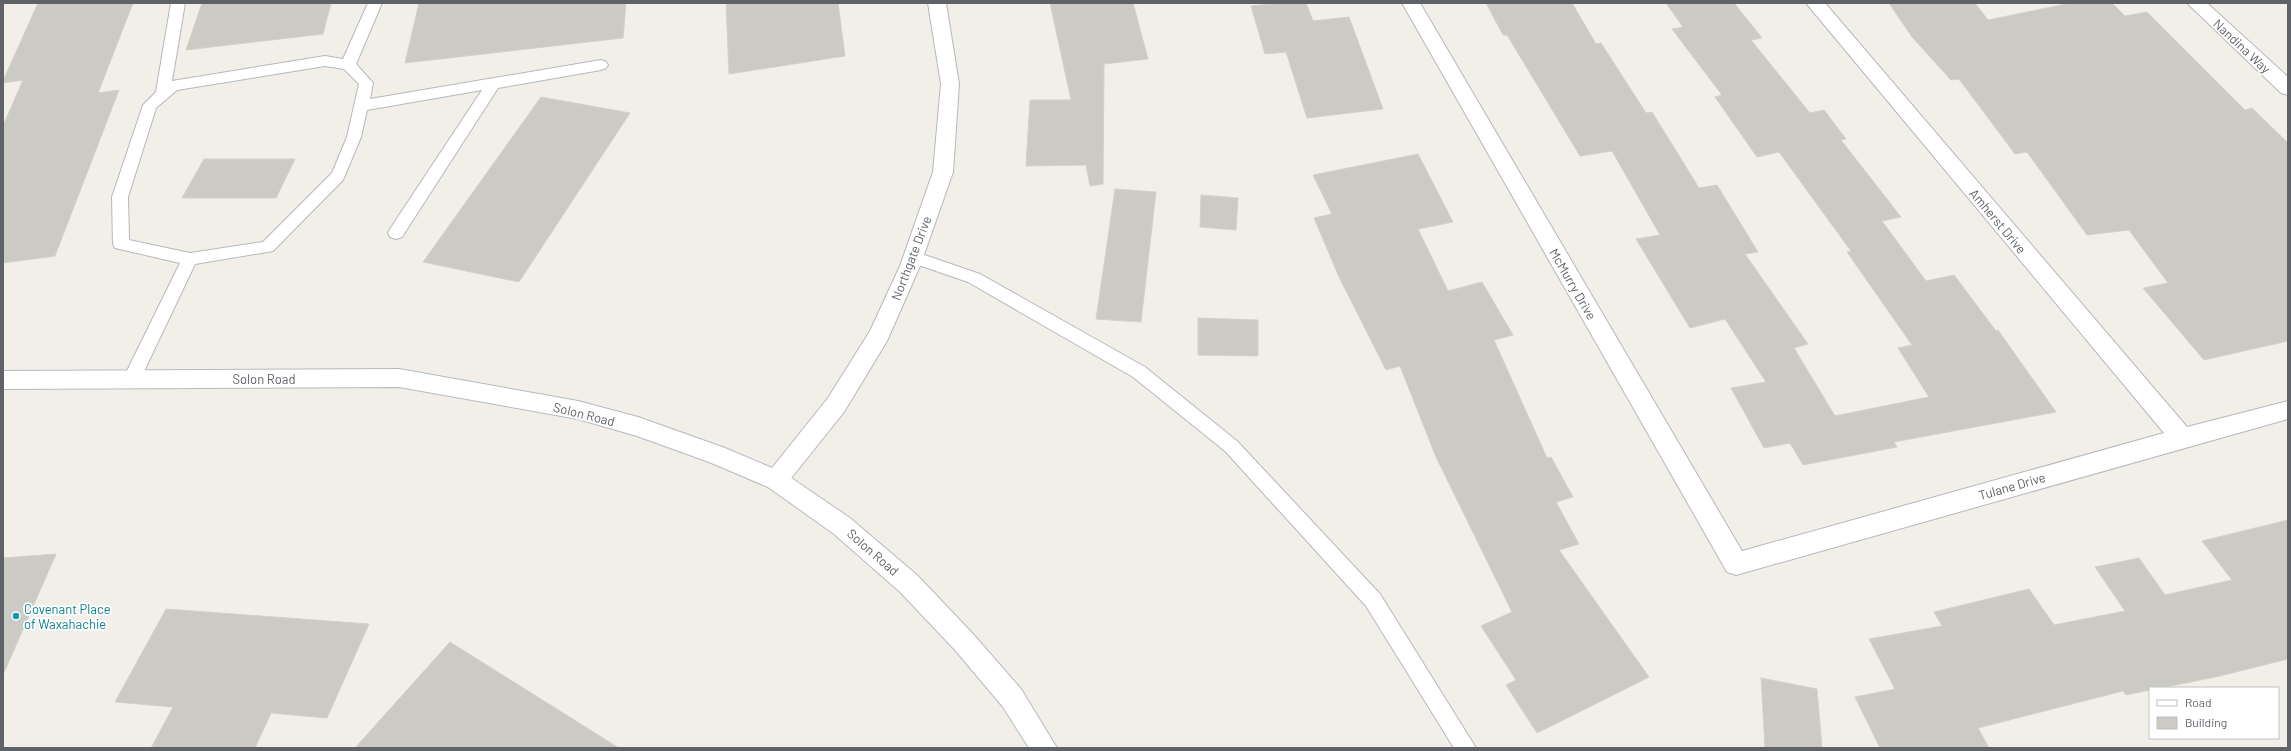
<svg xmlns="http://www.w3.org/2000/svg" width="2291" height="751" viewBox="0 0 2291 751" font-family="Barlow,sans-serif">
<rect width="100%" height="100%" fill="#f1efe8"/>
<g fill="#cccac5" stroke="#d6d1c6">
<polygon points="38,3 133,3 98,93 119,90 55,256 3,263 3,126 23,80 3,83 3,81"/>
<polygon points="202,3 331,3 323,34 186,50"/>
<polygon points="419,3 626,3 623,38 405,63"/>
<polygon points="726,3 838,3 845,56 729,74"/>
<polygon points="1050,3 1133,3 1148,59 1104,64 1103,184 1090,186 1086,165 1026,166 1030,100 1071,100"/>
<polygon points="1281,3 1306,3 1313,21 1349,17 1383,109 1307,118 1286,52 1265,54 1251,6"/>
<polygon points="1486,3 1572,3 1596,44 1601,43 1646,113 1652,112 1699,188 1717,185 1758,252 1745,254 1808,344 1794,348 1835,416 1929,397 1898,348 1912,345 1847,252 1851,251 1779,152 1757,157 1715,97 1722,95 1672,29 1683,27 1666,3 1734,3 1762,38 1751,40 1810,113 1824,110 1846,139 1841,140 1901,217 1882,221 1926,281 1954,275 1996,331 1998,330 2056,412 1894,442 1897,447 1803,465 1790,443 1764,448 1731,388 1766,382 1725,319 1690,328 1636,239 1660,235 1612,151 1580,156 1507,35 1503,35"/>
<polygon points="1889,3 1975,3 1988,20 2071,3 2112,3 2125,16 2147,12 2245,110 2252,108 2288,143 2288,341 2204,360 2143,288 2168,283 2129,230 2087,235 2027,152 2015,154 1959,79 1951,80 1912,37"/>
<polygon points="541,97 630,113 519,282 423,262"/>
<polygon points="1418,154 1453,222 1418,229 1448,291 1482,282 1513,335 1494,340 1547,458 1551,457 1573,497 1556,502 1579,544 1559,550 1649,677 1537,733 1506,685 1516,680 1481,626 1512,612 1436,457 1400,366 1386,370 1339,277 1314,218 1332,214 1313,175"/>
<polygon points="204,159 295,159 276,198 182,198"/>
<polygon points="1115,189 1156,192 1141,322 1096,319"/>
<polygon points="1201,195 1238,198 1236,230 1200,227"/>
<polygon points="1198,318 1258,320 1258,356 1198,355"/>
<polygon points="2288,520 2288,659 2220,676 2161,688 2150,688 2150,690 2126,695 2123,691 1978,728 1989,748 1880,748 1855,697 1895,689 1869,639 1942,626 1934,612 2029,589 2054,625 2125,611 2095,567 2139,558 2165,595 2232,580 2202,541"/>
<polygon points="56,554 3,675 3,558"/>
<polygon points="166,609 369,624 327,718 271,713 255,748 151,748 173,707 115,702"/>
<polygon points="450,642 619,748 355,748"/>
<polygon points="1761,678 1817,689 1822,748 1765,748"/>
</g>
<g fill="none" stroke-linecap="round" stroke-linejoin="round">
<defs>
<g id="service">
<path d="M171,3H185L172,81L325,56L343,59L368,3H382L356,64L373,83L370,99L601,60L606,62L608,65L606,68L601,70L498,88L402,237L396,239L390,237L388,233L390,229L482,90L367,110L361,137L343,180L273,251L195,264L138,384L132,386L126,384L123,379L180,263L115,248L113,244L112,197L143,105L156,92ZM325,66L344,69L359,84L347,137L332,173L263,242L190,253L129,240L128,197L156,108L177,90Z"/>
<polygon points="913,251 980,274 1145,367 1237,441 1380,594 1476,748 1454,748 1366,606 1225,451 1133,377 968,282 907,261 905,257 907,253"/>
</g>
<g id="minor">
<polygon points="1402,3 1420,3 1742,551 2164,433 1806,3 1825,3 2187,427 2288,401 2288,419 1736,575 1727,572"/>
<polygon points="2187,3 2207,3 2288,77 2288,95 2281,93"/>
</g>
<polygon id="tertiary" points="928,3 946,3 959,84 953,172 920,266 887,341 844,412 784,487 776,490 768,487 764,480 768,473 828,398 870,331 900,266 933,172 941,84"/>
<polygon id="secondary" points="399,369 578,401 638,417 725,448 784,473 850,518 918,576 973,634 1021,689 1057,748 1029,748 1003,707 955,650 900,592 834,534 768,487 709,462 637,436 578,419 399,387 3,389 3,371"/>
</defs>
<use href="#service" stroke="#b5b8bc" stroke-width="2"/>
<use href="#minor" stroke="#b5b8bc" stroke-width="2"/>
<use href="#tertiary" stroke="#b5b8bc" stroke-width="2"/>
<use href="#secondary" stroke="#b6babf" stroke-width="2"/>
<use href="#service" fill="#fff" fill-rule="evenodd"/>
<use href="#minor" fill="#fff" fill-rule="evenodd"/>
<use href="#tertiary" fill="#fff" fill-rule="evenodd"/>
<use href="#secondary" fill="#fff" fill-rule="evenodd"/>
</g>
<circle fill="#0f9aa8" stroke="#fff" stroke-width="1.5" cx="16" cy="616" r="4"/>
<g text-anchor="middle" stroke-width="3.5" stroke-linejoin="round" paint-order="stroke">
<g font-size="13" fill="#5f6368" stroke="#fff">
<text transform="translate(2242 46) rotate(43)" y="5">Nandina Way</text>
<text transform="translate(1998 221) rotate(50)" y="5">Amherst Drive</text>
<text transform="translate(911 258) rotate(-69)" y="5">Northgate Drive</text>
<text transform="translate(1573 284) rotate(60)" y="5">McMurry Drive</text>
<text x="264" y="384">Solon Road</text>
<text transform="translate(584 414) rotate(14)" y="5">Solon Road</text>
<text transform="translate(2012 486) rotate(-16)" y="5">Tulane Drive</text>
<text transform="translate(873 552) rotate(41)" y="5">Solon Road</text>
</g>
<g font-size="13" fill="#0d838f" stroke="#fff" text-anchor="start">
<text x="24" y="614">Covenant Place<tspan x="24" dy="15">of Waxahachie</tspan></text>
</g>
</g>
<rect width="2291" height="751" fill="none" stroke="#5f6368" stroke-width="8"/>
<rect x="2149" y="687" width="130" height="52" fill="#ffffff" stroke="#bfc1c3"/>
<rect x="2157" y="700" width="20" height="6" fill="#ffffff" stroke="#bfc1c3"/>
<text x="2185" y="707" font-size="12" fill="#5f6368">Road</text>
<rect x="2157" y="717" width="20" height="12" fill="#cccac5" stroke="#bfc1c3"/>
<text x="2185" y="727" font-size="12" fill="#5f6368">Building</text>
</svg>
